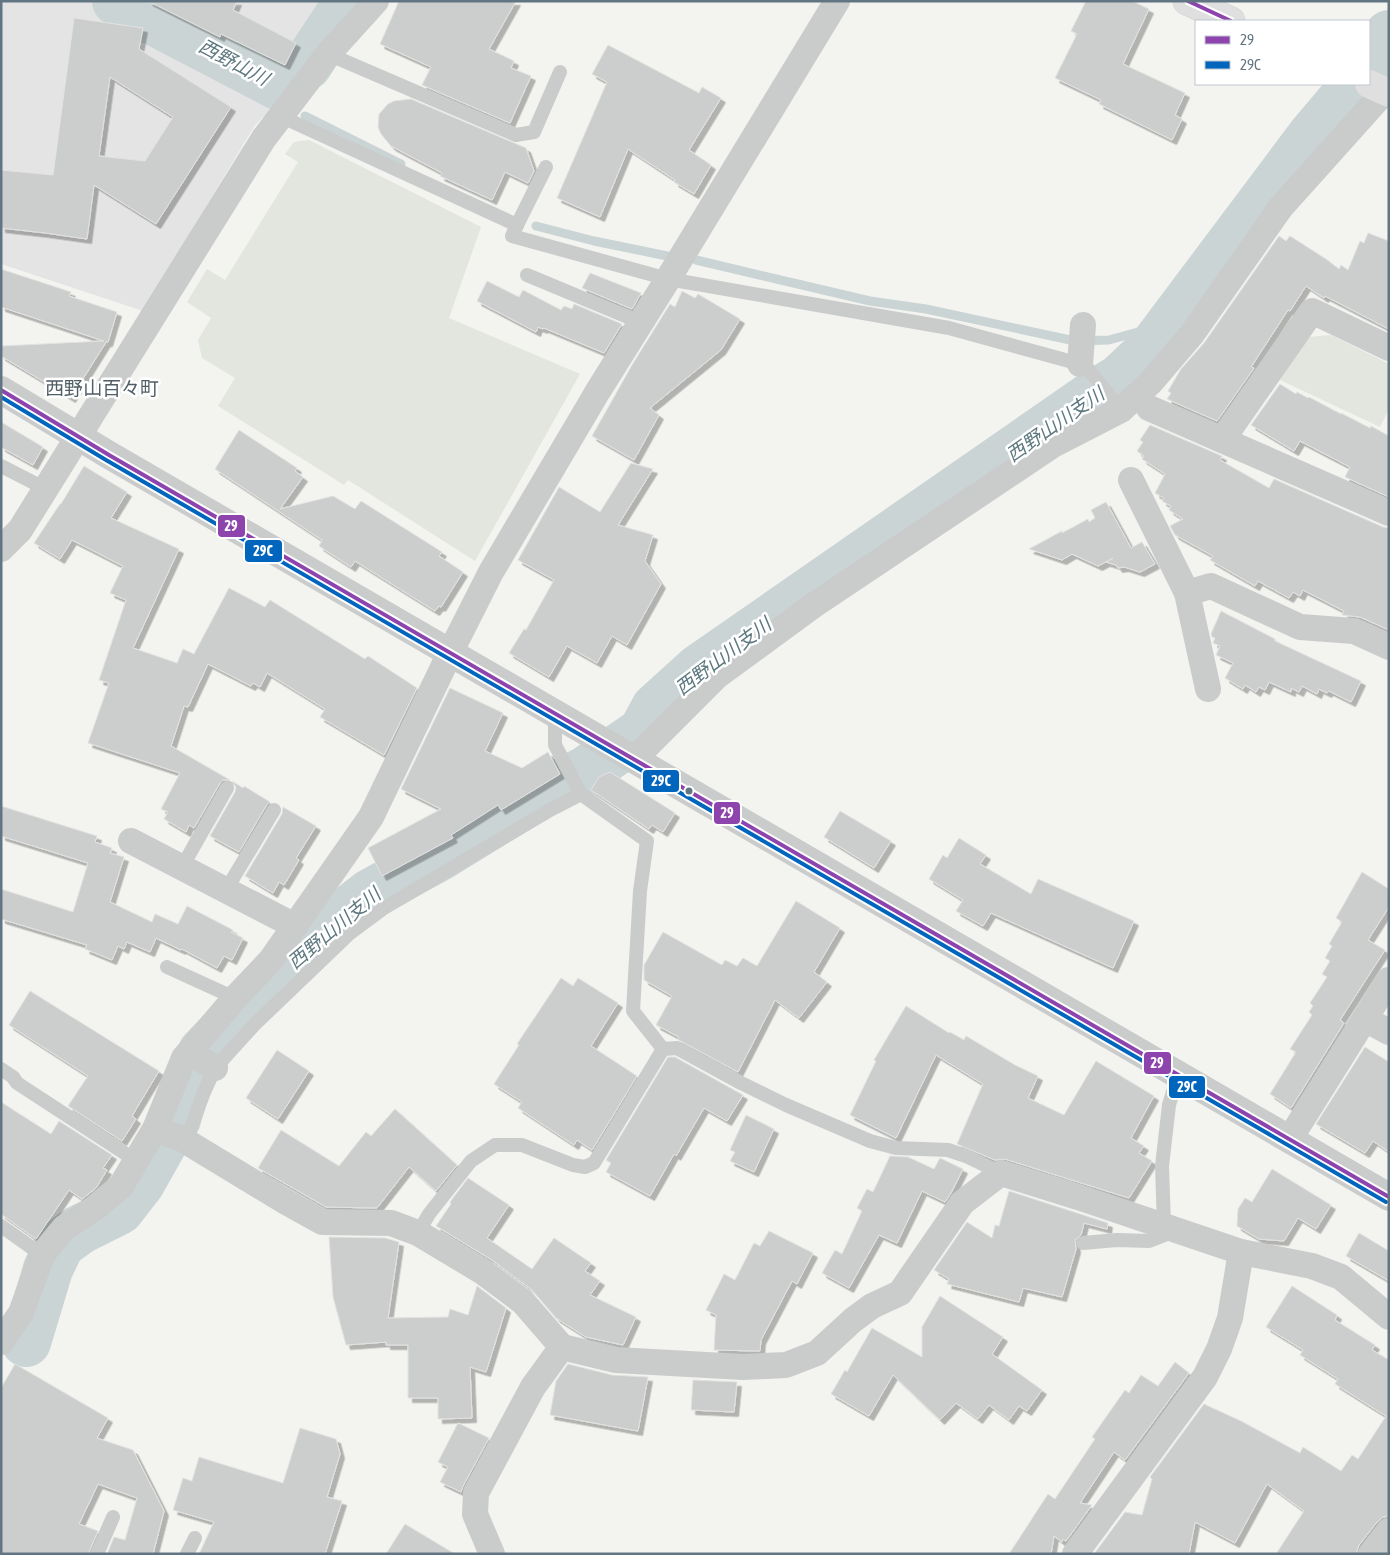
<svg xmlns="http://www.w3.org/2000/svg" width="1390" height="1555" viewBox="0 0 1390 1555" font-family="'Asap Condensed','Noto Sans JP',sans-serif">
<defs>
<filter id="shadow"><feDropShadow dx="4.5" dy="4.5" stdDeviation="0" flood-color="#0004"/></filter>
</defs>
<rect width="100%" height="100%" fill="#f3f3f0"/>
<polygon fill="#e3e4e3" points="1,1 345,1 298,75 289,93 255,125 143,311 1,264"/>
<g fill="#e2e6de">
<polygon points="309,140 481,227 449,318 580,374 475,561 348,480 344,485 218,406 235,378 202,358 198,340 211,318 187,302 207,269 225,280 298,162 285,154 294,142"/>
<polygon points="1331,335 1389,364 1389,409 1380,427 1280,380 1308,337"/>
</g>
<g fill="none" stroke-linecap="round" stroke-linejoin="round">
<g stroke="#cad4d5" stroke-width="9">
<polyline points="278,85 285,93"/>
<polyline points="305,116 401,164"/>
<polyline points="536,226 594,241 672,257"/>
<polyline points="696,260 870,301 926,309 1075,341 1109,340 1138,332 1182,311"/>
</g>
<g stroke="#cad4d5" stroke-width="50">
<polyline points="117,1 278,85 307,65 349,1"/>
<polyline points="1369,69 1389,35"/>
<polyline points="26,1342 48,1269 60,1244 79,1230 119,1210 140,1183 176,1119 184,1090 203,1052 243,1010 338,919 370,894 441,855 541,793 586,771 643,732 656,708 699,669 1088,399 1120,379 1153,348 1312,136 1356,84"/>
</g>
</g>
<g fill="#cccece" stroke="#e2e2e0" fill-rule="evenodd" filter="url(#shadow)">
<polygon points="148,1 237,1 233,10 296,43 285,65 221,34 220,37"/>
<polygon points="399,1 516,1 489,49 514,61 511,68 531,76 510,123 422,85 431,67 380,44"/>
<polygon points="1086,1 1132,1 1149,9 1123,64 1185,93 1175,115 1182,119 1172,140 1099,104 1101,100 1055,78 1077,34 1071,31"/>
<path d="M74,18L143,28L139,49L231,107L156,224L94,185L87,239L45,233L1,228V170L53,175ZM110,77L173,117L145,161L99,156Z"/>
<polygon points="608,45 699,93 702,87 721,98 689,150 711,165 694,194 674,182 675,180 628,149 600,217 557,198 607,82 592,74"/>
<polygon points="411,99 526,148 534,171 528,183 505,172 492,200 440,176 442,173 391,146 381,134 378,127 379,114 388,104 394,101"/>
<polygon points="1368,233 1389,241 1389,329 1325,296 1324,298 1306,286 1290,311 1288,310 1251,367 1254,368 1217,421 1167,399 1171,393 1168,391 1181,369 1204,343 1279,236 1286,241 1290,236 1326,259 1339,269 1341,265 1348,270 1360,241 1364,243"/>
<polygon points="1,269 71,292 69,296 117,312 108,342 106,342 71,398 1,356 1,346 104,341 1,307"/>
<polygon points="590,273 641,293 632,309 582,288"/>
<polygon points="487,281 519,297 523,290 561,310 564,306 572,309 574,304 622,324 604,353 544,328 543,329 538,327 536,332 477,301"/>
<polygon points="682,291 695,298 698,294 740,319 721,350 650,408 659,415 634,460 592,436 632,365 670,304 675,307"/>
<polygon points="1280,384 1296,394 1297,392 1308,398 1309,397 1341,414 1341,413 1370,428 1371,426 1389,436 1389,497 1345,477 1350,467 1300,441 1294,451 1251,425"/>
<polygon points="1,422 43,447 33,465 1,447"/>
<polygon points="1150,425 1222,456 1220,460 1269,488 1274,479 1383,527 1389,528 1389,630 1360,617 1342,615 1344,611 1303,590 1300,596 1293,592 1289,598 1258,581 1255,586 1210,560 1213,556 1175,535 1170,526 1183,519 1169,510 1171,506 1162,501 1164,498 1155,493 1165,474 1142,459 1144,456 1137,451 1143,442 1140,440"/>
<polygon points="239,430 297,468 295,471 303,477 280,509 333,496 355,509 361,501 442,552 439,556 463,572 441,607 439,606 435,611 355,561 351,567 319,546 322,540 215,469"/>
<polygon points="631,463 653,469 618,525 653,535 645,561 661,584 627,645 612,636 597,663 567,646 549,677 509,653 524,629 526,630 554,580 518,560 559,487 600,512"/>
<polygon points="84,466 127,492 111,518 179,549 133,648 177,663 183,649 194,654 229,588 265,607 270,600 365,659 368,656 417,688 384,755 320,717 325,709 267,673 260,687 253,683 251,686 208,664 188,707 184,706 171,746 230,780 223,780 220,783 194,828 189,825 186,832 164,819 168,812 161,809 180,773 88,743 109,683 99,680 126,600 110,593 123,566 72,540 60,559 34,543 60,504 61,504"/>
<polygon points="1106,502 1131,548 1142,542 1155,564 1140,572 1124,567 1118,568 1116,565 1106,562 1113,558 1098,566 1072,554 1062,560 1029,549 1062,531 1062,533 1088,519 1089,522 1095,518 1091,510"/>
<polygon points="1221,611 1275,639 1275,641 1361,681 1351,702 1329,691 1327,693 1319,689 1317,694 1302,686 1299,692 1291,688 1291,692 1269,682 1265,690 1259,687 1256,692 1245,685 1243,689 1225,678 1233,663 1216,655 1220,646 1213,643 1215,638 1212,637 1211,634"/>
<polygon points="450,688 503,713 485,751 522,768 548,752 560,774 501,810 498,805 451,835 453,838 382,876 368,848 441,809 401,789"/>
<polygon points="610,772 675,813 663,832 652,825 649,829 591,790 599,777"/>
<polygon points="232,781 243,788 244,786 270,802 266,806 239,852 210,836 235,792 236,787"/>
<polygon points="1,806 97,836 95,842 112,848 110,853 124,857 110,902 152,922 155,914 178,924 187,906 233,930 231,932 243,938 232,960 224,956 217,968 182,949 181,950 156,938 150,952 127,942 124,949 118,946 112,960 85,949 87,945 1,919 1,889 73,912 88,863 1,836"/>
<polygon points="283,807 316,826 296,858 299,860 284,885 279,882 273,893 245,876 282,814"/>
<polygon points="840,811 891,841 874,868 824,837"/>
<polygon points="959,838 986,855 980,864 1031,894 1038,879 1134,921 1113,968 991,913 983,926 956,911 963,900 929,879 943,855 947,858"/>
<polygon points="1362,872 1389,889 1389,907 1368,940 1385,950 1340,1020 1344,1023 1291,1108 1270,1094 1296,1052 1290,1049 1312,1015 1309,1012 1313,1006 1310,1003 1327,977 1322,974 1330,961 1325,958 1332,946 1329,944 1342,922 1336,918"/>
<polygon points="796,901 840,928 814,972 827,982 799,1018 775,1000 738,1072 677,1039 679,1037 656,1025 672,996 644,980 644,965 663,932 722,965 725,960 737,966 743,958 757,966"/>
<polygon points="561,978 573,986 578,978 618,1003 591,1046 637,1076 592,1150 577,1140 574,1145 518,1108 522,1102 494,1084 519,1045 517,1044"/>
<polygon points="30,991 159,1071 132,1116 136,1119 122,1141 68,1106 88,1076 9,1025"/>
<polygon points="906,1006 949,1033 950,1032 964,1040 966,1036 1015,1065 1038,1076 1028,1098 1064,1115 1096,1061 1154,1096 1131,1138 1144,1146 1139,1153 1152,1161 1129,1198 1005,1159 995,1160 957,1144 983,1084 936,1055 896,1138 850,1115 876,1061 874,1060"/>
<polygon points="1365,1047 1389,1062 1389,1152 1373,1141 1365,1153 1316,1124"/>
<polygon points="277,1050 309,1071 278,1119 246,1098"/>
<polygon points="668,1057 675,1057 743,1095 727,1121 704,1108 676,1156 674,1154 650,1196 606,1172 611,1163 606,1160"/>
<polygon points="1,1102 51,1134 59,1121 112,1155 103,1168 107,1170 96,1188 82,1199 69,1190 36,1239 1,1214"/>
<polygon points="395,1109 457,1165 436,1191 409,1167 377,1208 326,1207 258,1168 281,1130 339,1166 366,1132 371,1136"/>
<polygon points="746,1115 774,1129 754,1172 730,1161 735,1152 730,1150"/>
<polygon points="890,1156 908,1157 934,1169 940,1158 963,1169 951,1193 945,1202 922,1191 897,1243 879,1235 849,1288 822,1273 835,1250 842,1254 862,1211 857,1208 867,1189 873,1192"/>
<polygon points="1272,1169 1331,1205 1316,1229 1298,1218 1284,1241 1259,1239 1237,1226 1238,1209 1245,1198 1252,1202"/>
<polygon points="468,1178 509,1205 487,1238 532,1269 554,1238 591,1263 585,1271 600,1281 590,1295 636,1317 623,1345 586,1337 556,1318 532,1290 492,1260 436,1226 451,1204 450,1202"/>
<polygon points="1009,1191 1108,1223 1107,1229 1084,1223 1081,1235 1075,1240 1076,1249 1062,1297 1023,1288 1019,1302 947,1284 949,1279 934,1270 967,1222 992,1238 995,1225 999,1226"/>
<polygon points="769,1231 813,1253 797,1284 792,1281 761,1340 760,1351 714,1350 716,1315 706,1310 724,1274 735,1280 754,1243 760,1246"/>
<polygon points="1359,1233 1389,1251 1389,1281 1346,1256"/>
<polygon points="329,1237 385,1238 399,1242 388,1318 448,1317 450,1309 468,1315 477,1286 506,1308 486,1372 470,1367 472,1418 438,1419 438,1398 408,1398 408,1345 386,1345 386,1342 346,1345 333,1297"/>
<polygon points="1292,1286 1337,1315 1335,1320 1375,1345 1372,1350 1389,1360 1389,1516 1383,1517 1377,1522 1359,1545 1356,1554 1276,1554 1304,1511 1267,1484 1235,1543 1195,1522 1189,1554 1094,1554 1125,1512 1142,1515 1152,1479 1150,1477 1204,1404 1241,1421 1300,1453 1303,1447 1341,1471 1352,1455 1358,1459 1386,1416 1335,1384 1338,1379 1300,1355 1303,1350 1266,1327"/>
<polygon points="940,1296 1003,1337 992,1354 1042,1390 1027,1411 1019,1406 1009,1420 989,1405 978,1419 956,1403 940,1420 893,1375 869,1416 831,1394 845,1370 847,1372 872,1328 922,1357 922,1327"/>
<polygon points="1175,1362 1189,1373 1125,1460 1114,1452 1080,1503 1092,1505 1066,1541 1063,1539 1062,1542 1054,1536 1051,1554 1009,1554 1048,1494 1055,1499 1095,1439 1092,1437 1125,1390 1129,1393 1141,1375 1158,1386"/>
<polygon points="15,1364 108,1418 97,1438 133,1450 164,1511 153,1554 107,1554 114,1537 125,1540 137,1498 98,1484 79,1524 98,1531 88,1554 1,1554 1,1388"/>
<polygon points="568,1364 612,1375 648,1377 638,1431 550,1415 556,1381"/>
<polygon points="693,1380 737,1382 734,1412 691,1410"/>
<polygon points="458,1423 489,1438 463,1486 461,1492 440,1482 448,1467 438,1462"/>
<polygon points="300,1428 336,1439 340,1454 327,1497 342,1501 325,1554 199,1554 214,1522 173,1510 183,1478 192,1481 199,1457 283,1483"/>
<polygon points="405,1524 455,1554 386,1554"/>
</g>
<g fill="none" stroke-linecap="round" stroke-linejoin="round">
<defs>
<g id="primary">
<polyline points="1187,1 1231,21"/>
<polyline points="1369,84 1389,93"/>
</g>
</defs>
<use href="#primary" stroke="#d1d1d1" stroke-width="29"/>
<g stroke="#cacccc" stroke-width="14">
<polyline points="328,54 516,135 534,132 560,72"/>
<polyline points="280,116 517,225 512,236 668,279 949,328 1080,364 1085,365 1121,410"/>
<polyline points="517,225 546,167"/>
<polyline points="527,275 640,322"/>
<polyline points="1,466 46,489"/>
<polyline points="555,713 555,745 581,794 647,841 640,891 633,1011 663,1049 677,1048 741,1083 786,1105 870,1141 896,1148 948,1150 966,1156 1001,1173"/>
<polyline points="182,867 227,788"/>
<polyline points="226,890 274,810"/>
<polyline points="167,967 235,998"/>
<polyline points="1,1069 13,1077 17,1083 135,1160"/>
<polyline points="186,1141 204,1092 215,1068 254,1025 349,934 384,908 550,810 581,794"/>
<polyline points="1,1226 42,1255"/>
<polyline points="1164,1226 1162,1166 1169,1105 1178,1075"/>
<polyline points="418,1233 429,1214 471,1161 495,1145 522,1145 573,1165 585,1167 594,1163 663,1049"/>
<polyline points="1083,1243 1117,1240 1149,1241 1175,1231"/>
<polyline points="97,1554 113,1517"/>
<polyline points="187,1554 195,1538"/>
</g>
<g stroke="#cacccc" stroke-width="26">
<polyline points="1080,364 1083,325"/>
<polyline points="1149,408 1389,513"/>
<polyline points="1222,440 1312,311 1389,348"/>
<polyline points="1131,480 1187,593"/>
<polyline points="1,549 20,530 264,138 328,54 376,1"/>
<polyline points="1208,689 1187,593 1211,586 1300,627 1354,631 1389,647"/>
<polyline points="634,759 717,676 814,605 1053,445 1121,410 1151,382 1192,334 1281,207 1385,91"/>
<polyline points="131,841 295,926"/>
<polyline points="1365,1019 1389,1032"/>
<polyline points="190,1052 215,1068"/>
<polyline points="155,1129 182,1139 286,1202 322,1222 391,1223 418,1233 483,1272 523,1302 562,1347 616,1360 743,1367 786,1365 817,1353 853,1320 872,1306 900,1293 962,1203 1001,1173 1078,1197 1241,1252 1312,1266 1341,1277 1389,1317"/>
<polyline points="1289,1140 1389,980"/>
<polyline points="1,1342 21,1313 42,1255 64,1228 95,1208 121,1186 155,1129 184,1058 235,998 271,960 371,817 450,653 491,572 598,391 668,279 837,1"/>
<polyline points="492,1554 475,1514 476,1493 533,1387 562,1347"/>
<polyline points="1075,1554 1205,1377 1219,1349 1230,1318 1241,1252"/>
<polyline points="1371,1554 1389,1531"/>
</g>
<polyline stroke="#cacccc" stroke-width="28" points="1,390 109,455 1389,1197"/>
<use href="#primary" stroke="#dfdfe0" stroke-width="28"/>
<defs>
<g id="bus-1">
<polyline points="1188,1 1231,21"/>
<polyline points="1,390 109,455 1389,1197"/>
</g>
<polyline id="bus-2" points="1,397 106,460 1386,1202"/>
</defs>
<use href="#bus-1" stroke="#fff" stroke-width="8"/>
<use href="#bus-2" stroke="#fff" stroke-width="8"/>
<use href="#bus-1" stroke="#8e44ad" stroke-width="4"/>
<use href="#bus-2" stroke="#0065bd" stroke-width="4"/>
</g>
<circle fill="#627582" stroke="#fff" stroke-width="2" cx="689" cy="791" r="4.5"/>
<g text-anchor="middle" stroke-width="5" stroke-linejoin="round" paint-order="stroke">
<g font-size="19" font-style="italic" fill="#5d787f" stroke="#fff">
<text transform="translate(234 62) rotate(28)" y="7">西野山川</text>
<text transform="translate(1055 424) rotate(-35)" y="7">西野山川支川</text>
<text transform="translate(723 656) rotate(-37)" y="7">西野山川支川</text>
<text transform="translate(334 928) rotate(-40)" y="7">西野山川支川</text>
</g>
<g font-size="19" fill="#505e67" stroke="#fff">
<text x="102" y="395">西野山百々町</text>
</g>
</g>
<g stroke="#fff" stroke-width="2">
<rect x="217" y="514" width="29" height="24" rx="5" fill="#8e44ad"/>
<rect x="244" y="539" width="39" height="24" rx="5" fill="#0065bd"/>
<rect x="642" y="769" width="38" height="24" rx="5" fill="#0065bd"/>
<rect x="713" y="801" width="28" height="24" rx="5" fill="#8e44ad"/>
<rect x="1143" y="1051" width="29" height="24" rx="5" fill="#8e44ad"/>
<rect x="1168" y="1075" width="38" height="24" rx="5" fill="#0065bd"/>
</g>
<g font-size="14" text-anchor="middle" font-weight="bold" fill="#fff">
<text x="231" y="531">29</text>
<text x="263" y="556">29C</text>
<text x="661" y="786">29C</text>
<text x="727" y="818">29</text>
<text x="1157" y="1068">29</text>
<text x="1187" y="1092">29C</text>
</g>
<rect width="1390" height="1555" fill="none" stroke="#627582" stroke-width="5"/>
<rect x="1195" y="20" width="175" height="65" fill="#ffffff" stroke="#c0c8cd"/>
<rect x="1205" y="36" width="25" height="8" fill="#8e44ad" stroke="#c0c8cd"/>
<text x="1240" y="45" font-size="15" fill="#627582">29</text>
<rect x="1205" y="61" width="25" height="8" fill="#0065bd" stroke="#c0c8cd"/>
<text x="1240" y="70" font-size="15" fill="#627582">29C</text>
</svg>
